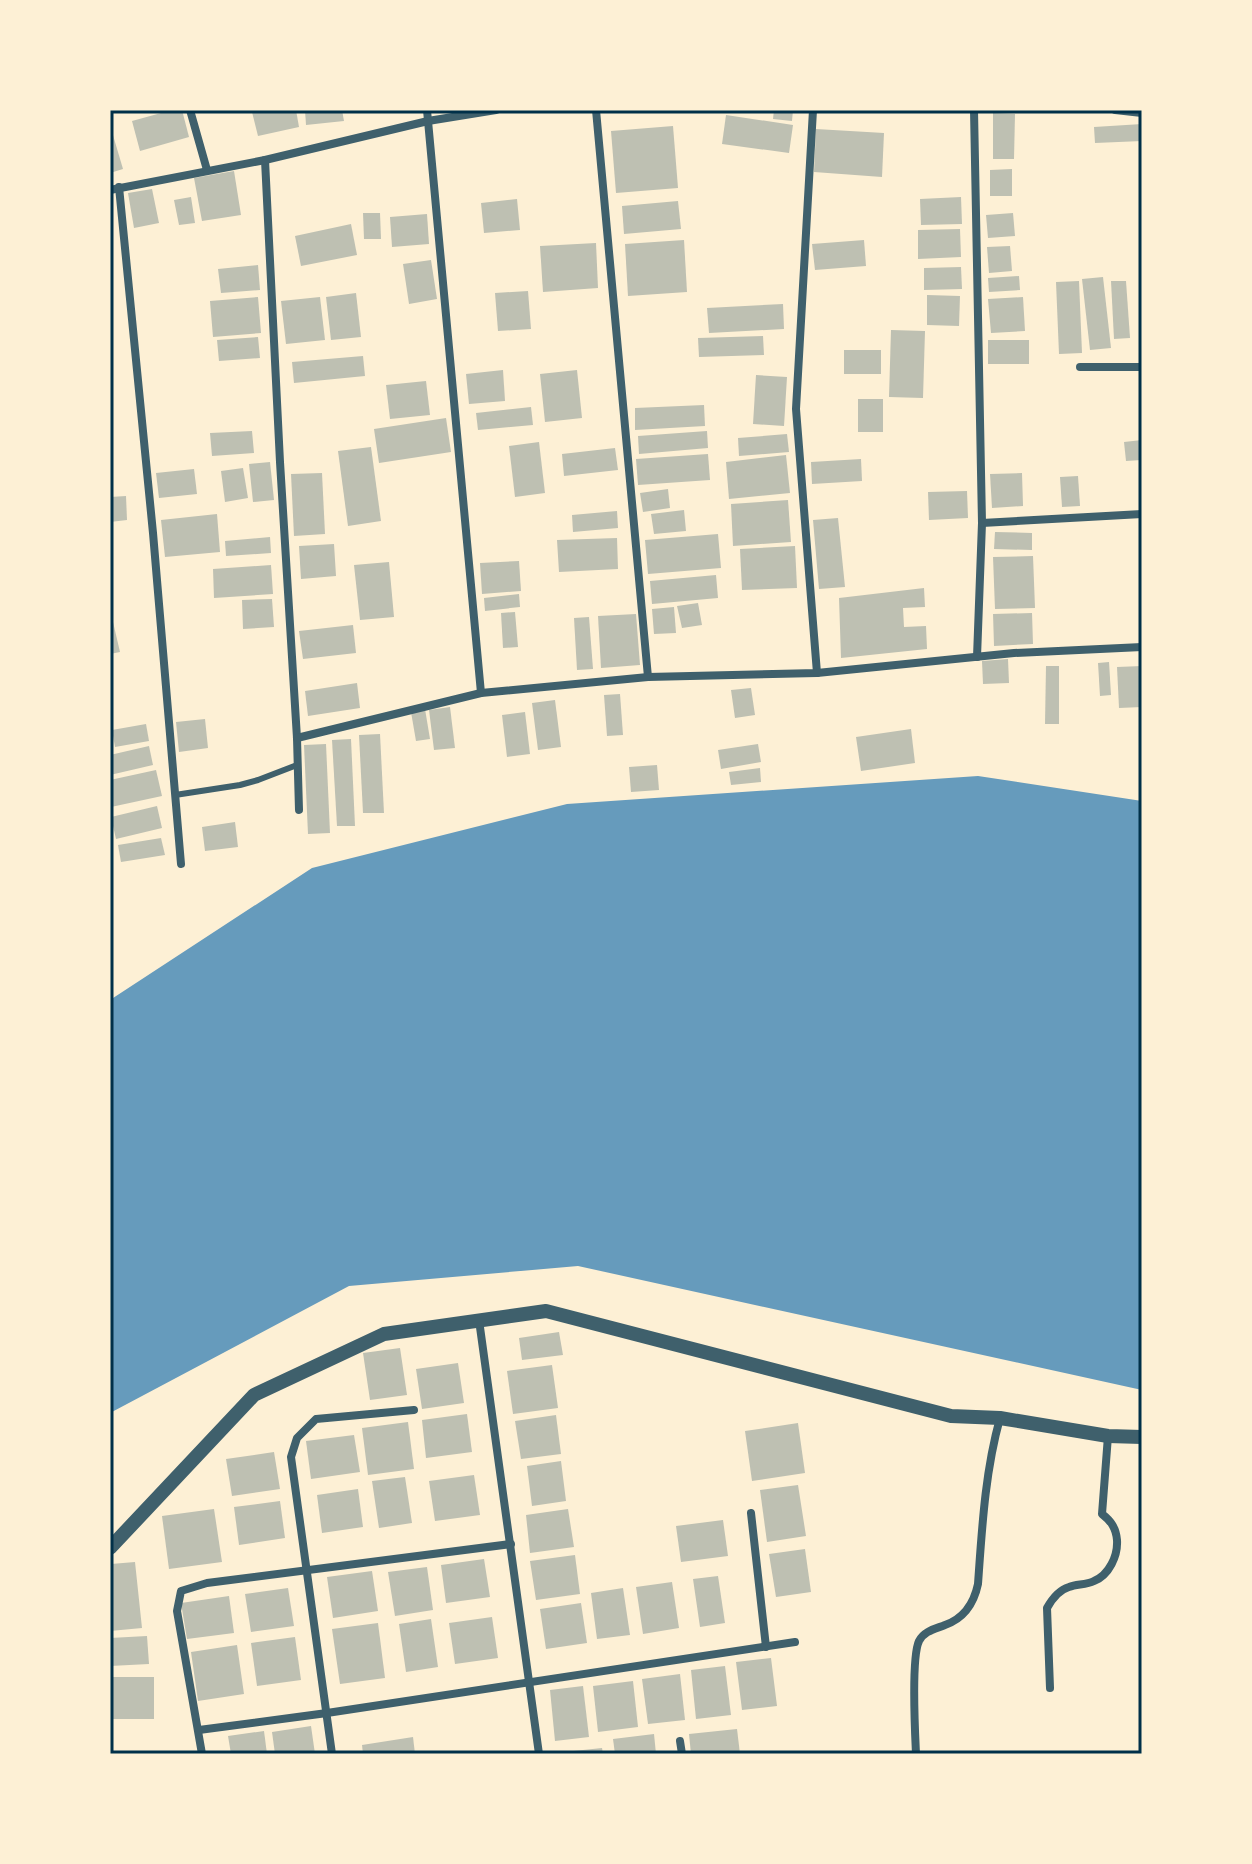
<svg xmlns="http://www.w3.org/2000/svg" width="1252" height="1864" viewBox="0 0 1252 1864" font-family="Overpass,sans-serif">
<rect width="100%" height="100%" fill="#fdf0d5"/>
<polygon fill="#669bbc" points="978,776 1142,801 1142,1390 578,1266 349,1286 110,1413 110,1000 312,868 567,804"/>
<g fill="#bec0b2">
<polygon points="172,110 182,110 189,137 140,151 132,121"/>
<polygon points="260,110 296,110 299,127 258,136 252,112"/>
<polygon points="305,110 342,110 344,121 306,125"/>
<polygon points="774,110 793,110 792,121 773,119"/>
<polygon points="993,113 1015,114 1014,159 993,159"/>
<polygon points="726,115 793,125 789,153 722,144"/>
<polygon points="1142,124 1142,141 1095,143 1094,127"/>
<polygon points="110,125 123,169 110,173"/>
<polygon points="673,126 678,188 616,193 611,131"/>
<polygon points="816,129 884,133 882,177 814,172"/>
<polygon points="1012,169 1012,196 990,196 990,170"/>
<polygon points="234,171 241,215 202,221 194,178"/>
<polygon points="152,189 159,223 134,228 128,193"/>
<polygon points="191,197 195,223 179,225 174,200"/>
<polygon points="961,197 962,224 921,225 920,199"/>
<polygon points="517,199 520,230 484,233 481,203"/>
<polygon points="678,201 681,229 624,234 622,206"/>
<polygon points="363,213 380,213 381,239 364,239"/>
<polygon points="1013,213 1015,236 988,238 986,215"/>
<polygon points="427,214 429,244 392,247 390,217"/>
<polygon points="351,224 357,255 301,266 295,236"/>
<polygon points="960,229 961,257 918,259 918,230"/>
<polygon points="684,240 687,292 628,296 625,244"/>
<polygon points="864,240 866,266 815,270 812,244"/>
<polygon points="596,243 598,288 543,292 540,246"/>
<polygon points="1010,246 1012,271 989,273 987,247"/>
<polygon points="431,260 437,299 409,304 403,264"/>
<polygon points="258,265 260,290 221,293 218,269"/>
<polygon points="961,267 962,289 924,290 924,268"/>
<polygon points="1019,276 1020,290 989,292 988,278"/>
<polygon points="1103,277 1111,348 1090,350 1082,279"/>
<polygon points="1079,281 1082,353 1059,354 1056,282"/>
<polygon points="1111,281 1126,281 1130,338 1114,339"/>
<polygon points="528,291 531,329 498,331 495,293"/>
<polygon points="356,293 361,337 331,340 326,297"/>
<polygon points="927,295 960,296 959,326 927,325"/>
<polygon points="258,297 261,333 213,337 210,301"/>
<polygon points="320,297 325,340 286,344 281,301"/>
<polygon points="1023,297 1025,331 991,333 988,299"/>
<polygon points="783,304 784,329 709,333 707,308"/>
<polygon points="891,330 925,331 923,398 889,397"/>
<polygon points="763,336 764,355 699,357 698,338"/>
<polygon points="258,337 260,358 219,361 217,340"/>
<rect x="988" y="340" width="41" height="24"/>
<rect x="844" y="350" width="37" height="24"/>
<polygon points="363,356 365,376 294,383 292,362"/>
<polygon points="503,370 505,401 469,404 466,374"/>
<polygon points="577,370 582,418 545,422 540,374"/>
<polygon points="756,375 787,377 784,426 753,424"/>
<polygon points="426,381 430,415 390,419 386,385"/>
<rect x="858" y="399" width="25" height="33"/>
<polygon points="704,405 705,426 635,430 635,408"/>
<polygon points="531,407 533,425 478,430 476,413"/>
<polygon points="446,418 451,452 379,463 374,429"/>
<polygon points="252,431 254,453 212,456 210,433"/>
<polygon points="707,431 708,448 639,454 638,436"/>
<polygon points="787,434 789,452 739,456 738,438"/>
<polygon points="1142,440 1142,460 1126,461 1124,442"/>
<polygon points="539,442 545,493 515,497 509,446"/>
<polygon points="371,447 381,521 348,526 338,451"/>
<polygon points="615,448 618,470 564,476 562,454"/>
<polygon points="708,454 710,480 638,485 636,459"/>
<polygon points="786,455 790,493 729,499 726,462"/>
<polygon points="861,459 862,481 812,484 811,462"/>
<polygon points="270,462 274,500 253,502 249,464"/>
<polygon points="243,468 248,498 225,502 221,471"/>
<polygon points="194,469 197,494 159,498 156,473"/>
<polygon points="322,473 325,534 294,536 291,474"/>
<polygon points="1022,473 1023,506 992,508 990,474"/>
<polygon points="1078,476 1080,506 1062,507 1060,477"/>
<polygon points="668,489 670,508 643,512 640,493"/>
<polygon points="967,491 968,518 929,520 928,492"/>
<polygon points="126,496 127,520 110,522 110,497"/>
<polygon points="788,500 791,542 733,546 731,504"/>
<polygon points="684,510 686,531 654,534 651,514"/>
<polygon points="617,511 618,528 573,532 572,515"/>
<polygon points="217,514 220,552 165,557 161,520"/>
<polygon points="838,518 845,587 819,589 813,520"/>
<polygon points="995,532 1032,533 1032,550 994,549"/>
<polygon points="718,534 721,568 648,574 645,540"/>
<polygon points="270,537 271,553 226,556 225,541"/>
<polygon points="617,538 618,569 559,572 557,540"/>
<polygon points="334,544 336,576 301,579 299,546"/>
<polygon points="795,546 797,588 742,590 740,549"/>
<polygon points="1033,556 1035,608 995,609 993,557"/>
<polygon points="519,561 521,591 482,594 480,563"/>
<polygon points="389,562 394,617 360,620 354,565"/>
<polygon points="271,565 273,594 214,598 213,569"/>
<polygon points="716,575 718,598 652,604 650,581"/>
<polygon points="924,588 925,607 903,608 904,627 926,626 927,649 841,658 839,598"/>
<polygon points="519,594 520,607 485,611 484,598"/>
<polygon points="272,599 274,627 243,629 242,600"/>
<polygon points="698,603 702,625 682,628 677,606"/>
<polygon points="674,607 676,633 654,634 652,609"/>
<polygon points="110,609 120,652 110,654"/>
<polygon points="515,612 518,647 503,648 501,613"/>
<polygon points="1032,613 1033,644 994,646 993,614"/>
<polygon points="636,614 640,665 601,668 598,616"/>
<polygon points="589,617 593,669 577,670 574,618"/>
<polygon points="353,625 356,653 303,659 299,631"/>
<polygon points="1008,659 1009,683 983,684 982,661"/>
<polygon points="1109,662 1111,695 1100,696 1098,663"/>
<polygon points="1046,666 1059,666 1059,724 1045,724"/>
<polygon points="1142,666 1142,707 1119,708 1117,667"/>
<polygon points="357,683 360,708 308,716 305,691"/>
<polygon points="751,688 755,715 735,718 731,690"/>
<polygon points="620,694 623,735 607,736 604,695"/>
<polygon points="555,700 561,747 538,750 532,703"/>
<polygon points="450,707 455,748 434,750 429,710"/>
<polygon points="425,709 430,739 416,741 411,712"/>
<polygon points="525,712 530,754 507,757 502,715"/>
<polygon points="205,719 208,748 179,752 176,722"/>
<polygon points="146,724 149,741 115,747 112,730"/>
<polygon points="911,729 915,763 861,771 856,737"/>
<polygon points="380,734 384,813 363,813 359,735"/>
<polygon points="351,739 355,826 337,826 332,740"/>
<polygon points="326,744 330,833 308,834 304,745"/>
<polygon points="758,744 761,762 721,769 718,750"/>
<polygon points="149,746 153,765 110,775 110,755"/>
<polygon points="657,765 659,790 631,792 629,767"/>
<polygon points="760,768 761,782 731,785 729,772"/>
<polygon points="156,770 162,796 111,807 110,780"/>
<polygon points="157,806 162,828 116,839 111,817"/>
<polygon points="235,822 238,847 205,851 202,827"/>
<polygon points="161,838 165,855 121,862 118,845"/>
<polygon points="559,1332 563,1355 522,1360 519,1338"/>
<polygon points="400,1348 407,1395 370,1400 363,1353"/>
<polygon points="458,1363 464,1403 422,1409 416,1369"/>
<polygon points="552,1365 558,1408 513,1414 507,1371"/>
<polygon points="467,1414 472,1452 426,1458 422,1420"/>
<polygon points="556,1415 561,1454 521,1459 515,1421"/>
<polygon points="408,1422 414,1469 368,1475 362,1428"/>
<polygon points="798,1423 805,1473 752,1481 745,1431"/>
<polygon points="354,1435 360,1472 311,1479 306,1441"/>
<polygon points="274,1452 280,1489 232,1496 226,1459"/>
<polygon points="561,1461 566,1501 532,1506 527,1466"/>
<polygon points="474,1475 480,1515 435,1521 429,1481"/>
<polygon points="405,1477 412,1523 379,1528 372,1481"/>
<polygon points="798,1485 806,1536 767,1542 760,1490"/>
<polygon points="358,1489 363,1527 322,1533 317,1495"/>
<polygon points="280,1501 285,1538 239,1545 234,1507"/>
<polygon points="214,1509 222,1562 169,1569 162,1516"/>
<polygon points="568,1509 574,1547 530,1553 526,1515"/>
<polygon points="723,1520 728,1556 681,1562 676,1526"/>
<polygon points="805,1549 811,1592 776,1597 769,1554"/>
<polygon points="575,1555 580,1594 536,1600 530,1561"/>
<polygon points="484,1559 490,1597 446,1603 441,1565"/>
<polygon points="135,1562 142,1628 110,1631 110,1587 113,1587 111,1564"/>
<polygon points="427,1567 433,1610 395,1616 388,1572"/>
<polygon points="372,1571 378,1611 333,1618 327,1577"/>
<polygon points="718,1576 725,1623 700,1627 693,1579"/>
<polygon points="672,1582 679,1628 643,1634 636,1587"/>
<polygon points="288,1588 294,1626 251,1632 245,1594"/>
<polygon points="623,1588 630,1635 597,1639 591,1593"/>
<polygon points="229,1596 234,1633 187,1639 181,1603"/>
<polygon points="581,1603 587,1643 546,1649 540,1609"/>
<polygon points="492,1617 498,1658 455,1664 449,1623"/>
<polygon points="431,1619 438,1667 406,1672 399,1624"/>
<polygon points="378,1623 385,1678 340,1684 332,1629"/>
<polygon points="147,1636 149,1664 110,1666 110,1638"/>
<polygon points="295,1637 301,1680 257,1686 251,1643"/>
<polygon points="237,1645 244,1694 198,1701 191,1652"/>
<polygon points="771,1658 777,1706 742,1710 736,1662"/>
<polygon points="725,1666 731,1715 696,1719 691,1670"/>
<polygon points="680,1674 685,1720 648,1724 642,1679"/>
<rect x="110" y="1677" width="44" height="42"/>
<polygon points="633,1681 638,1727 598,1732 593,1686"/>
<polygon points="583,1686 589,1737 555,1741 550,1690"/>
<polygon points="311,1726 315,1754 275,1754 272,1732"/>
<polygon points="737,1729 740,1754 691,1754 689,1734"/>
<polygon points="264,1731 267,1754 231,1754 228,1736"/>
<polygon points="654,1734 656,1754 615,1754 613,1739"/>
<polygon points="413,1737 415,1754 363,1754 362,1745"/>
<polygon points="602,1748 603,1754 564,1754 564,1752"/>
</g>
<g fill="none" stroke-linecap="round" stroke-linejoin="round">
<polyline stroke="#3f606c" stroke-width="6" points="175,795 240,785 258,780 297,765"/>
<g stroke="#3f606c" stroke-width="8">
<polyline points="190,110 207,170"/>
<polyline points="427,110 481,693"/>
<polyline points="596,110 648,677"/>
<polyline points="813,110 796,409 817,673"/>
<polyline points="974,110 982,523 977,657"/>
<polyline points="1115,110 1142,113"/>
<polyline points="265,160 280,462 297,738 299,810"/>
<polyline points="119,187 153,533 181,864"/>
<polyline points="110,190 265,160 428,121 496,110"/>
<polyline points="1080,367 1142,367"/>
<polyline points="982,523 1142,514"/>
<polyline points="297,738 481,693 648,677 817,673 1014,653 1142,647"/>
<polyline points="479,1320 539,1754"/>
<polyline points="751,1513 766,1647"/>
<path d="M1050,1688L1047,1608C1052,1599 1059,1590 1069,1587C1077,1584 1086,1585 1094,1581C1109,1575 1118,1556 1117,1540C1116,1528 1111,1521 1102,1514L1108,1436"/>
<polyline points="199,1730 327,1713 795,1642"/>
<polyline points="680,1741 682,1754"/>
<polyline points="202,1754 177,1611 181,1591 207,1583 511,1544"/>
<polyline points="332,1754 291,1457 297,1438 316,1419 414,1410"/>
<path d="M916,1754C915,1732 911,1658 919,1641C924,1631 935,1629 945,1625C965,1618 974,1603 978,1584C982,1528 985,1472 1000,1418"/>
</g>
<polyline stroke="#3f606c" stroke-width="14" points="110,1548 254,1395 384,1334 546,1311 951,1416 1000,1418 1108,1436 1142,1437"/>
</g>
<rect width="1252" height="1864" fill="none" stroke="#fdf0d5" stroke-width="224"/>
<rect x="112" y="112" width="1028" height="1640" fill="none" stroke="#003049" stroke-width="3"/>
</svg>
